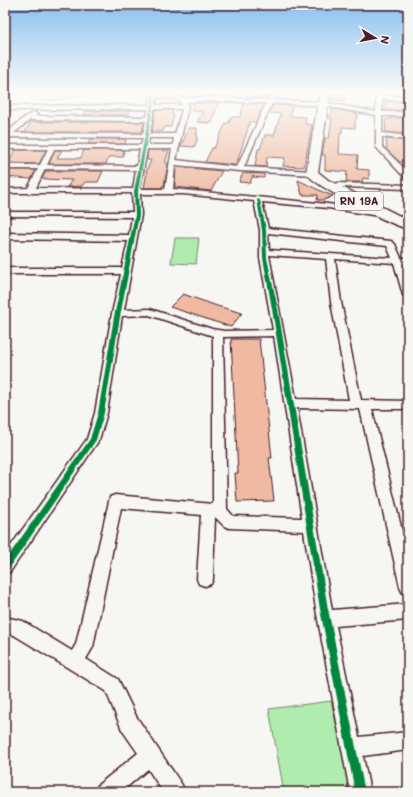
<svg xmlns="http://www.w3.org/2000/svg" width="413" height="797" viewBox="0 0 413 797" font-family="Mali,sans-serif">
<rect width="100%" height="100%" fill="#f6f6f2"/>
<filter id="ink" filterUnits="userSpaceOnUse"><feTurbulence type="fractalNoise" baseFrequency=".025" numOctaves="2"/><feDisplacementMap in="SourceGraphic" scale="8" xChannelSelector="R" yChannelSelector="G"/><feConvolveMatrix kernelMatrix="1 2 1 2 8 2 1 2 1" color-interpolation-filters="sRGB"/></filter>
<g filter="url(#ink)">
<g fill="#b0ebb0" stroke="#7d856e">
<polygon points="20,92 90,92 60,100 40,101"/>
<polygon points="175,238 199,238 196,264 171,263"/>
<polygon points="331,701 352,792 284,792 269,709"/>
</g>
<g fill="#efbaa1" stroke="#4a1f2b">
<polygon points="247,92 267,92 266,93 269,93 267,98 246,97"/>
<polygon points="333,92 344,92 345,101 332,100"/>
<polygon points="385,101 404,102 404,110 385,110"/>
<polygon points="194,103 218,103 212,123 197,122 203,112 191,111"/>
<polygon points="244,104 264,104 256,122 250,122 236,165 205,162 212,148 214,148 226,123 229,123 231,117 240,117"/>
<polygon points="273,105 292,106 290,116 306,117 305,124 312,125 304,167 283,166 285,158 267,157 266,167 255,166 258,149 260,149 265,135 274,135 281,114 269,113"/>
<polygon points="333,109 358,114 355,122 355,128 342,127 342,133 340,133 339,154 358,155 357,169 369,170 369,179 363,178 362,182 346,182 347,172 325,170 325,155 322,155 325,138 329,138 332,118 328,118 333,112 331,111"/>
<polygon points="155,110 173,110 172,115 174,115 171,127 165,127 163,131 152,131"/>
<polygon points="86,111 129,111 129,115 84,115"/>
<polygon points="390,118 408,118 408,134 386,132 385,120 391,119"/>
<polygon points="31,122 144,122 142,132 25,132"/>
<polygon points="189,128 197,128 197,141 194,147 181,146"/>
<polygon points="90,139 126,139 125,144 88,144"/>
<polygon points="386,139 408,141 408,161 400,162 387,150"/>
<polygon points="15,150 46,150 39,164 9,163"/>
<polygon points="55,150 62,150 57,158 81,158 84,150 124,150 123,157 109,157 106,164 49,164"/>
<polygon points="148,150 169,150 165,163 168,163 164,186 162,186 162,188 144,188 147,172 146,172 151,160 147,160"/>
<polygon points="176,167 222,171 211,191 175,187"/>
<polygon points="9,170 36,170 31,179 5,177"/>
<polygon points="46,171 103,171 98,182 85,182 82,186 67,187 72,180 42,179"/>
<polygon points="243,173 264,174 264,178 253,177 253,175 250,183 239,182"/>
<polygon points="298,180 325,193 333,196 324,200 317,200 318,195 302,195"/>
<polygon points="183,294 217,306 242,313 231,327 170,307"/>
<polygon points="231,339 259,339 272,458 269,458 274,501 237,502 235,473 238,473"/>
</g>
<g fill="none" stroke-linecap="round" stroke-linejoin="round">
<defs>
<g id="street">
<path d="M146,92H153L185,98L214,97L268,100L271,92H277L273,100L323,102L376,112V92H382V95L408,97V101L382,99V112H408V116H382V133L408,136V140L382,137V147L408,172V178H405L376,147V115L323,106L272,103L244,167L312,171L316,173L315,175L240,171L175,165L173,189L328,204L388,213L389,215L388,217H385L328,208L262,202L268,228L391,241L395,244L401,258H408V264H403L408,279V298L403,295L394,263L335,259L341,302L361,400L408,401V409H372L408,555V595L402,592L400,587L360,409L297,408L332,610L408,604V620L336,626L359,737L408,732V750L363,756L370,792H350L316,609L304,531L229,528L224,526L215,517L213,579L211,584L205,586L199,584L197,579L201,515L121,508L93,647L86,659L118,679L136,716L182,785L185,792H163L148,769L121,792H95L98,785L138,753L122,730L106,691L14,635L5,633V617L23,621L72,651L76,644L110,497L115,495L213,504V336L149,315L122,316L107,413L99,440L10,572L5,574V554L87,439L95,413L112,313L121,274H5V268H122L128,241L5,239V233L129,235L132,217L5,216V212H133L132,193H5V189L28,188L38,169H5V165H40L48,149H5V145H141L143,138L9,137L5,139V134L25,117L34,112L37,114L35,116L147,117L148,109L5,110V106L149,105L151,96ZM157,97L179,100L182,105H155ZM214,101L266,103L237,167L176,160L188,107L187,102ZM154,109H182L175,134H150ZM30,120L146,121L143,134L14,133ZM149,138H174L173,145H148ZM54,149H140L137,166L47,165ZM147,149H172L165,189H140ZM45,169L136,170L133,189L36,188ZM140,194H183L254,201L260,230V258L273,330L224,331L212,329L150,309L124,310L141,215ZM268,233L387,246L392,258L269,250ZM269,255L326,259L331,302L349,400L296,399ZM274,336L302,518L233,516L227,509L223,337Z"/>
<polygon points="337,183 408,185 408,189 340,187 336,185"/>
</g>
<path id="primary" d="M320,92H330L318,172L328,180L408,220V229C389,224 316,187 306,173Z"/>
</defs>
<use href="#street" stroke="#4a1f2b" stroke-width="3"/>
<use href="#primary" stroke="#4a1f2b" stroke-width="3"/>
<use href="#street" fill="#f6f6f2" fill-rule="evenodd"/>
<use href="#primary" fill="#f6f6f2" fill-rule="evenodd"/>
<defs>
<g id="cycleway">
<polygon points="154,94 155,95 138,191 139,215 120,317 104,413 96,440 8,570 5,571 5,561 90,439 98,413 114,317 135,215 134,191 153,95"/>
<polygon points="257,199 260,200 266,230 267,258 278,309 328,609 365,792 355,792 320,609 272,309 263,258 262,230"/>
</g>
</defs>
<use href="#cycleway" stroke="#f6f6f2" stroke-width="2"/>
<use href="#cycleway" fill="#00873e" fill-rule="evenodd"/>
</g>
</g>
<linearGradient id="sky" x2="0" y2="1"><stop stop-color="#89bfef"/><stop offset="0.45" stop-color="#fbfbf9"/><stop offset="1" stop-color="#fbfbf9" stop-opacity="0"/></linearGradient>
<rect width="413" height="203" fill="url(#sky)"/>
<g text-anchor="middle" stroke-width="3" stroke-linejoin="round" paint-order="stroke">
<rect fill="#f6f6f2" stroke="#7e6067" stroke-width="1" x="335" y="192" width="48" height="18" rx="3"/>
<g font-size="11" font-weight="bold" fill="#4a1f2b">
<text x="359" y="205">RN 19A</text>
</g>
</g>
<rect width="413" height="797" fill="none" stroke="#f6f6f2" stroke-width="20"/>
<rect x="10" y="10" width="393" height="777" fill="none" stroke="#4a1f2b" stroke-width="1.5" filter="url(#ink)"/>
<g transform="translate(375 38) rotate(100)" stroke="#f6f6f2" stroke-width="3" paint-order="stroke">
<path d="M0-3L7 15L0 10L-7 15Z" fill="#4a1f2b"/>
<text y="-6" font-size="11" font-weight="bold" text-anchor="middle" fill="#4a1f2b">N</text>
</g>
</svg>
